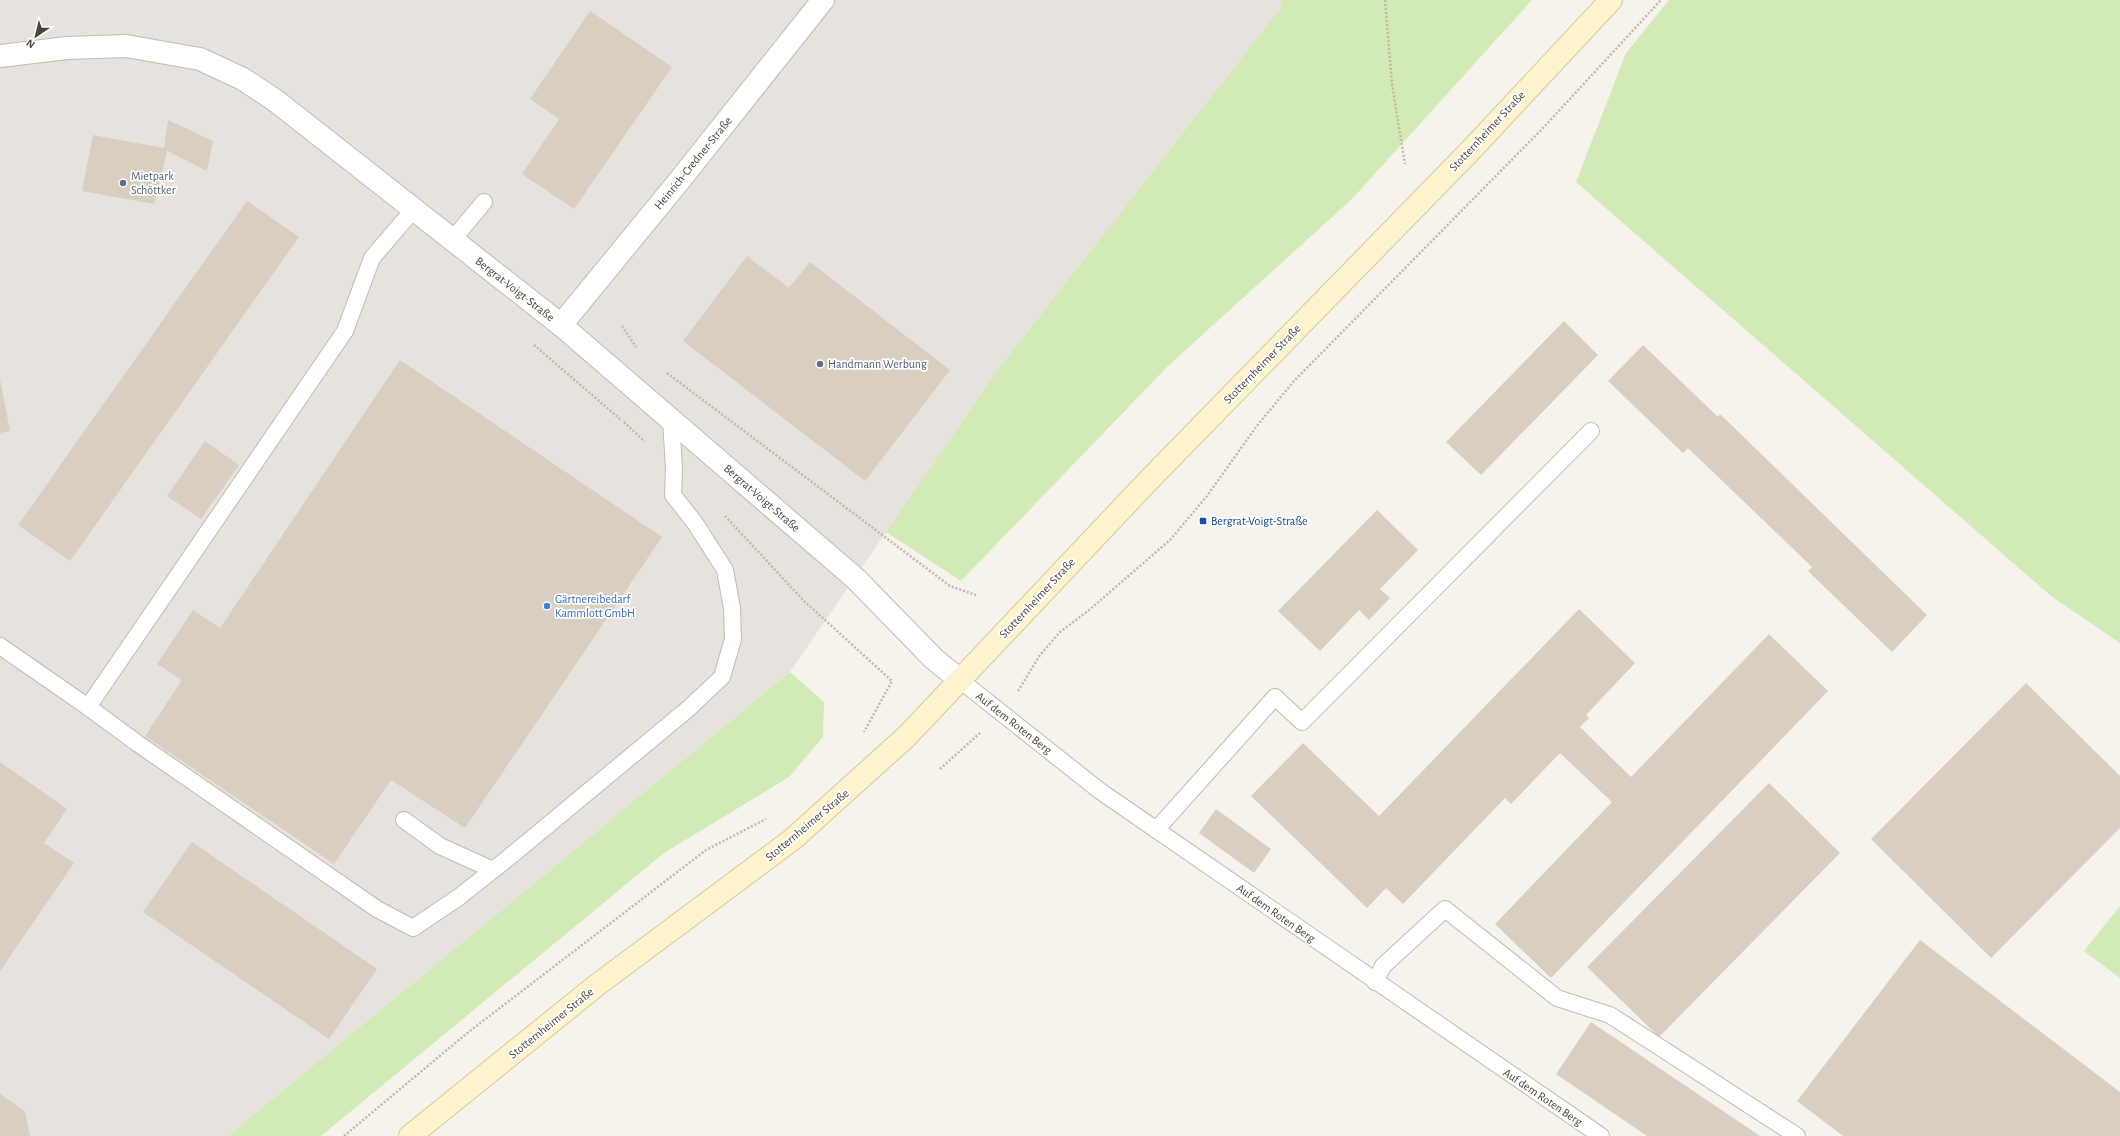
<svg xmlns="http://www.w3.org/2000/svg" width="2120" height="1136" viewBox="0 0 2120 1136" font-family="'Alegreya Sans',sans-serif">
<rect width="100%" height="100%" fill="#f6f3ec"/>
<polygon fill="#e6e2dd" points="0,0 1282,0 1282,6 999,368 790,672 228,1136 0,1136"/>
<g fill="#d2eab5">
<polygon points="1282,0 1532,0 1352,199 1169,365 961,581 886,532 999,368 1282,6"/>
<polygon points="1669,0 2120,0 2120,643 2051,596 1576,182 1626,53"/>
<polygon points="790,672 824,702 823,737 789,777 664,853 321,1136 228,1136"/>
<polygon points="2120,906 2120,978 2084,951"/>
</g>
<g fill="#d8cfc1">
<polygon points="590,11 672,67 574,209 522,174 559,119 530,99"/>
<polygon points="168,120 213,141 207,171 167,151 154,204 82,191 93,135 164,148"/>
<polygon points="247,201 299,237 70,561 18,525"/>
<polygon points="747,256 789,288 810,262 950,370 865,481 683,341"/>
<polygon points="1564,321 1598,355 1481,475 1446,442"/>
<polygon points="1643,345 1718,417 1720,414 1927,615 1892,652 1808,571 1812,567 1688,448 1683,453 1608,381"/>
<polygon points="400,360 662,537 465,828 391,780 334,864 145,736 182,680 157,664 193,610 220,628"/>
<polygon points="0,379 10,431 0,433"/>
<polygon points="205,441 239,465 201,519 167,496"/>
<polygon points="1377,510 1418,550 1380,589 1390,598 1369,620 1359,610 1320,651 1278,611"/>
<polygon points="1579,609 1635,663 1586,715 1589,718 1580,727 1631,777 1769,634 1828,691 1551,978 1495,924 1612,802 1560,753 1511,804 1505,798 1403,904 1386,888 1367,908 1251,796 1303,743 1379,816"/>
<polygon points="2026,683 2120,776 2120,828 1991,958 1871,839"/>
<polygon points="0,762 67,809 44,843 74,863 0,971"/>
<polygon points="1769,783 1840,853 1659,1037 1587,967"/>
<polygon points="1216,809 1271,849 1254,873 1199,833"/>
<polygon points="192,842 377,969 329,1039 143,912"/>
<polygon points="1920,940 2120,1092 2120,1136 1843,1136 1797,1101"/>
<polygon points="1591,1022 1760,1136 1647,1136 1556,1074"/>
<polygon points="0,1094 25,1111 30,1136 0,1136"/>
</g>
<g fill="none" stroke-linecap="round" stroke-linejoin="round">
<defs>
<g id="service">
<polyline points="453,239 484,202"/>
<polyline points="0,646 88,707 345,331 372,258 414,209"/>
<polyline points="960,680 1100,791 1601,1136"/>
<polyline points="88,707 137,743 377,909 413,928 459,897 507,859 688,709 722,677 733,639 732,608 725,570 695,523 673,495 674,469 671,419"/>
<polyline points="404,820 440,846 493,870"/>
<polyline points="1156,830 1275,697 1302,722 1591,431"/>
<polyline points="1375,982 1383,966 1445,909 1557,998 1610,1015 1797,1136"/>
</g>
<g id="minor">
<polyline points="0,56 67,48 126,46 200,59 243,79 276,101 561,325 856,579 934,659 960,680"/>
<polyline points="561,325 679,181 823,0"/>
</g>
<polyline id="secondary" points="410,1136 597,985 793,839 907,736 1148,481 1471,150 1611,0"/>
</defs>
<use href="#service" stroke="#c2bbae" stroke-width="18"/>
<use href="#minor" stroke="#c2bbae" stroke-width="24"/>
<use href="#secondary" stroke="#d6c79b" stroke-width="24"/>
<g stroke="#c4b79f" stroke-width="2.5" stroke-dasharray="2 2" stroke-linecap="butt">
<polyline points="1385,0 1392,84 1405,164"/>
<polyline points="622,326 636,347"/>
<polyline points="534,345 620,419"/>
<polyline points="667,373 950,586 976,595"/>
<polyline points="624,422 645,442"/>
<polyline points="725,516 803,600 892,681 864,732"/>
<polyline points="1018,691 1040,655 1060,632 1088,611 1170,540 1207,496 1256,427 1294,381 1544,127 1661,0"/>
<polyline points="940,769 981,732"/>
<polyline points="344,1136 466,1034 706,850 766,819"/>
</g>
<use href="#service" stroke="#fff" stroke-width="16"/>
<use href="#minor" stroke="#fff" stroke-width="22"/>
<use href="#secondary" stroke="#fff3cd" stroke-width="22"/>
</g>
<g fill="#5c6f8a" stroke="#fff" stroke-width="1.5">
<circle cx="123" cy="183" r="4"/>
<circle cx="820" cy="364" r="4"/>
</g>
<rect fill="#1a4fb4" stroke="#fff" stroke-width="1.5" x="1199" y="517" width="8" height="8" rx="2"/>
<circle fill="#3f7fe0" stroke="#fff" stroke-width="1.5" cx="547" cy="606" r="4"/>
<g text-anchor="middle" stroke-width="3.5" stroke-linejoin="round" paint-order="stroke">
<g font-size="12" fill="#4b4439" stroke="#fff">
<text transform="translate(1487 131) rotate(-47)" y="4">Stotternheimer Straße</text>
<text transform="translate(693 163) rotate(-51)" y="4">Heinrich-Credner-Straße</text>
<text transform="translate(515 289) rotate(38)" y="4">Bergrat-Voigt-Straße</text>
<text transform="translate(1262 364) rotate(-46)" y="4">Stotternheimer Straße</text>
<text transform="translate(762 498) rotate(41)" y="4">Bergrat-Voigt-Straße</text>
<text transform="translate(1037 598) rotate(-47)" y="4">Stotternheimer Straße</text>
<text transform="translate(1014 723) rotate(38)" y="4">Auf dem Roten Berg</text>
<text transform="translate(807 825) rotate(-40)" y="4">Stotternheimer Straße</text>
<text transform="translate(1276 913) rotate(35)" y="4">Auf dem Roten Berg</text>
<text transform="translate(551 1023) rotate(-39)" y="4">Stotternheimer Straße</text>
<text transform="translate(1543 1097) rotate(34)" y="4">Auf dem Roten Berg</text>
</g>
<g font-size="12" fill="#4e5e75" stroke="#fff" text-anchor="start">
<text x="131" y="180">Mietpark<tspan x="131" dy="14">Schöttker</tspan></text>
<text x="828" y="368">Handmann Werbung</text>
</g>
<g font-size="12" fill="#164399" stroke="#fff" text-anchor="start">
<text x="1211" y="525">Bergrat-Voigt-Straße</text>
</g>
<g font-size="12" fill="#366cbe" stroke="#fff" text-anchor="start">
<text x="555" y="603">Gärtnereibedarf<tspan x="555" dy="14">Kammlott GmbH</tspan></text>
</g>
</g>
<g transform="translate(36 36) rotate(215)" stroke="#ffffff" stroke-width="3" paint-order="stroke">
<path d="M0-3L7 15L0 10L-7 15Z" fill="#4b4439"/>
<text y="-6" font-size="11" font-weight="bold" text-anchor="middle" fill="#4b4439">N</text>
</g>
</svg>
